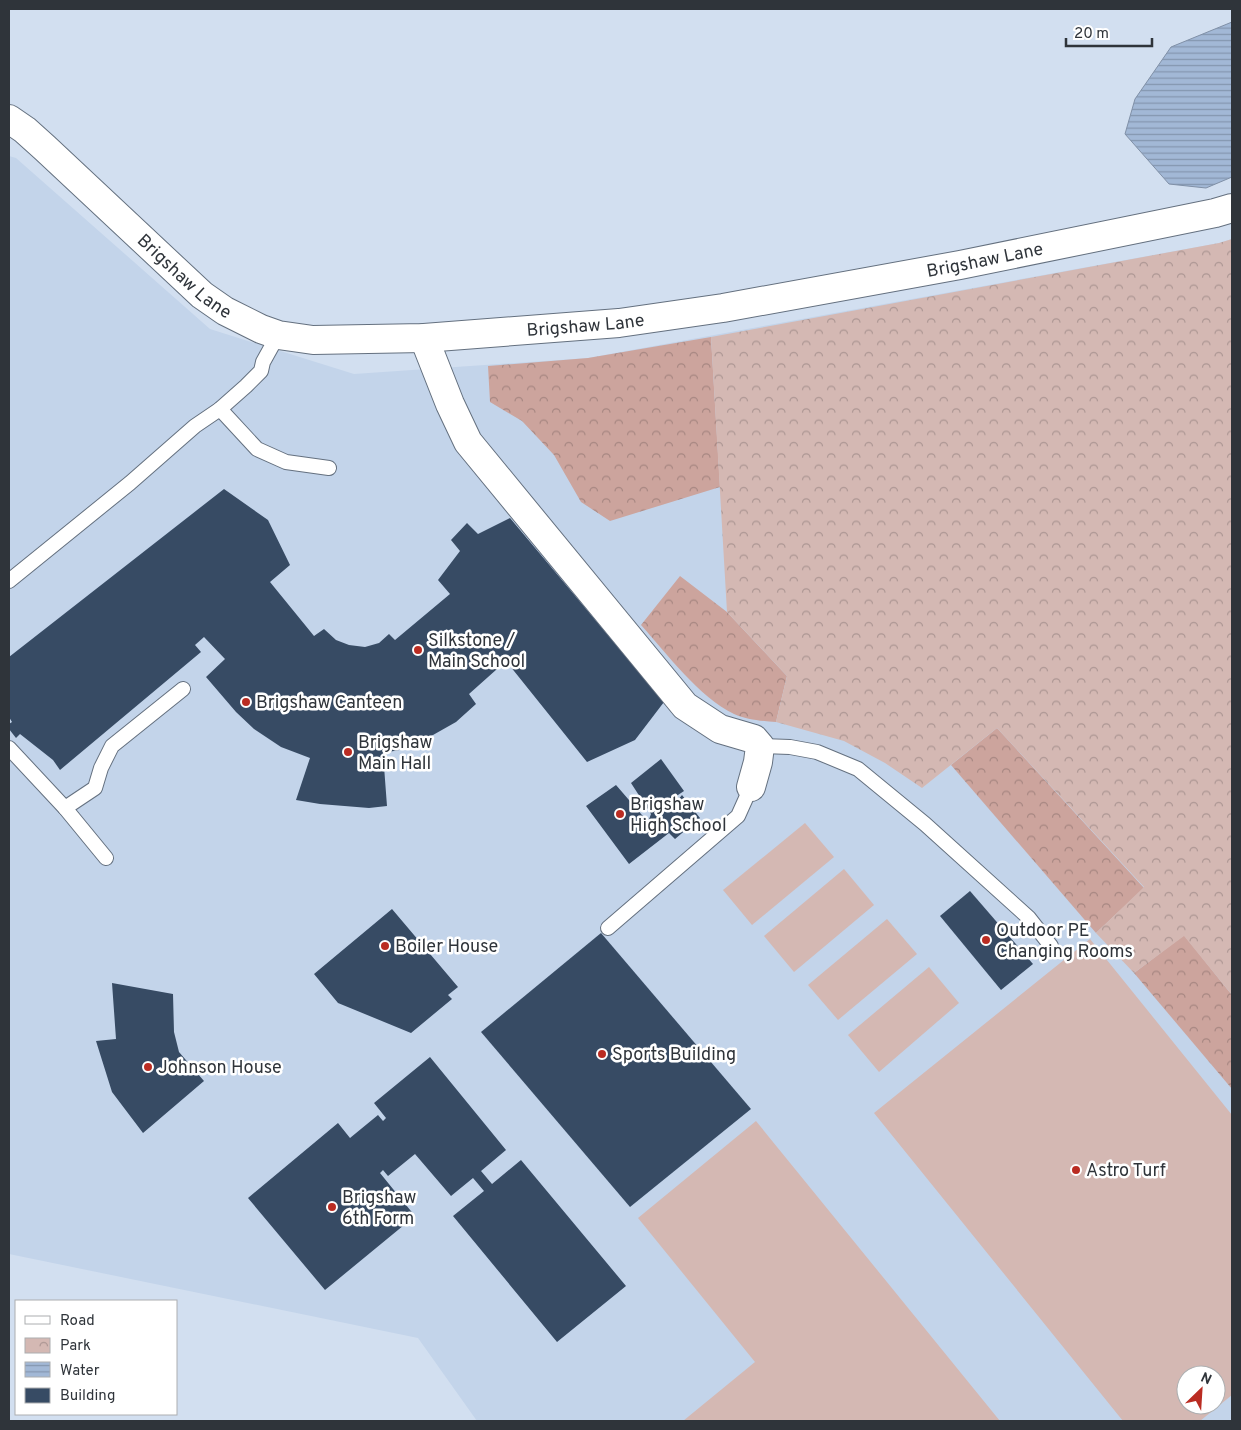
<svg xmlns="http://www.w3.org/2000/svg" width="1241" height="1430" viewBox="0 0 1241 1430" font-family="Overpass,sans-serif">
<defs>
<pattern id="forest-crowns" width="20" height="18" patternUnits="userSpaceOnUse" patternTransform="scale(1.25)"><rect width="20" height="18" fill="#cca49d"/><path d="M2 6a3 3 0 1 1 6 0M12 15a3 3 0 1 1 6 0" fill="none" stroke="#a68681"/></pattern>
<pattern id="park-crowns" width="20" height="18" patternUnits="userSpaceOnUse" patternTransform="scale(1.25)"><rect width="20" height="18" fill="#d4b8b3"/><path d="M2 6a3 3 0 1 1 6 0M12 15a3 3 0 1 1 6 0" fill="none" stroke="#ac9693"/></pattern>
<pattern id="water-rules" width="6" height="5" patternUnits="userSpaceOnUse" patternTransform="scale(1.25)"><rect width="6" height="5" fill="#a2b8d6"/><path d="M0 2.5h6" fill="none" stroke="#8496af"/></pattern>
</defs>
<rect width="100%" height="100%" fill="#d2dff0"/>
<path fill="#c3d4ea" fill-rule="evenodd" d="M9,156L16,158L210,329L354,374L588,358L1219,243L1232,239V1421H477L418,1338L9,1254ZM1186,1375H1216V1405H1186Z"/>
<g fill="#d4b8b3" fill-rule="evenodd">
<polygon points="805,823 834,857 752,925 723,890"/>
<polygon points="844,869 874,905 794,972 764,936"/>
<polygon points="887,919 917,954 838,1020 808,985"/>
<path d="M1090,939L1232,1115V1395L1200,1421H1123L874,1113ZM1186,1375H1216V1405H1186Z"/>
<polygon points="929,967 959,1003 879,1072 848,1035"/>
<polygon points="756,1121 1000,1421 683,1421 755,1362 638,1218"/>
</g>
<g fill="url(#forest-crowns)">
<polygon points="711,337 720,487 610,521 581,502 554,455 522,421 490,402 488,366 588,358"/>
<path d="M680,576L727,612L787,676L776,722C762,721 747,720 734,714C699,697 667,654 641,625Z"/>
<polygon points="997,728 1144,888 1096,933 951,765"/>
<polygon points="1184,935 1232,995 1232,1089 1134,973"/>
</g>
<polygon fill="url(#park-crowns)" points="1232,239 1232,995 1184,936 1134,973 1096,933 1144,887 997,728 922,788 885,763 844,741 776,722 787,676 727,612 711,337 1219,243"/>
<polygon fill="url(#water-rules)" stroke="#8090a7" points="1232,22 1232,177 1206,188 1169,184 1125,134 1135,99 1171,47"/>
<g fill="#374b64">
<polygon points="224,489 268,520 290,565 270,582 314,636 324,629 336,640 349,645 365,647 379,643 389,634 395,640 450,594 438,580 460,551 451,540 467,523 478,534 510,518 664,702 635,740 587,762 506,661 469,694 476,704 456,722 410,748 383,753 387,806 369,808 320,804 296,800 310,758 281,747 254,729 236,712 206,677 225,659 204,637 195,645 201,652 60,770 53,760 20,734 16,738 9,729 9,724 12,722 9,717 9,657"/>
<polygon points="661,759 684,791 672,799 677,801 682,795 700,818 675,839 669,833 629,864 586,806 616,785 648,822 651,814 631,783"/>
<polygon points="970,891 1033,964 1001,990 940,916"/>
<polygon points="392,909 458,987 448,995 452,999 411,1033 338,1003 314,974"/>
<polygon points="601,933 751,1109 630,1207 481,1032"/>
<polygon points="112,983 173,994 174,1032 179,1052 204,1081 143,1133 112,1092 96,1041 116,1039"/>
<polygon points="430,1057 506,1150 481,1171 492,1184 521,1160 626,1286 557,1342 453,1216 484,1191 473,1178 451,1196 415,1154 388,1176 383,1170 380,1173 415,1216 325,1290 248,1198 338,1123 350,1138 378,1115 383,1121 386,1118 374,1103"/>
</g>
<g fill="none" stroke-linecap="round" stroke-linejoin="round">
<defs>
<g id="service">
<polyline points="220,409 257,449 286,462 329,468"/>
<polyline points="9,581 130,483 195,426 220,409 246,386 261,371 263,362 278,335"/>
<polyline points="760,746 790,747 817,752 858,769 925,824 1029,918 1051,946"/>
<polyline points="9,748 65,808 106,858"/>
<polyline points="65,808 95,788 101,768 112,746 183,689"/>
<polyline points="608,928 738,816 751,787"/>
</g>
<polyline id="minor" points="424,338 450,404 468,442 685,706 720,729 754,739 760,746 758,762 751,787"/>
<g id="tertiary">
<path id="s1" d="M9,119L25,130L45,148L202,295L225,311L261,329L278,335L313,340L424,338L619,323L723,308L960,265L1215,213L1232,208"/>
</g>
</defs>
<use href="#service" stroke="#64707f" stroke-width="16"/>
<use href="#minor" stroke="#64707f" stroke-width="30"/>
<use href="#tertiary" stroke="#64707f" stroke-width="30"/>
<use href="#service" stroke="#fff" stroke-width="14"/>
<use href="#minor" stroke="#fff" stroke-width="28"/>
<use href="#tertiary" stroke="#fff" stroke-width="28"/>
</g>
<g fill="#ba2c22" stroke="#fff" stroke-width="2">
<circle cx="418" cy="650" r="5"/>
<circle cx="246" cy="702" r="5"/>
<circle cx="348" cy="752" r="5"/>
<circle cx="620" cy="814" r="5"/>
<circle cx="986" cy="940" r="5"/>
<circle cx="385" cy="946" r="5"/>
<circle cx="602" cy="1054" r="5"/>
<circle cx="148" cy="1067" r="5"/>
<circle cx="1076" cy="1170" r="5"/>
<circle cx="332" cy="1207" r="5"/>
</g>
<g text-anchor="middle" stroke-width="5" stroke-linejoin="round" paint-order="stroke">
<g font-size="18" fill="#2f343a" stroke="#fff">
<text dy="6" stroke="none"><textPath href="#s1" startOffset="1061">Brigshaw Lane</textPath></text>
<text dy="6" stroke="none"><textPath href="#s1" startOffset="236">Brigshaw Lane</textPath></text>
<text dy="6" stroke="none"><textPath href="#s1" startOffset="656">Brigshaw Lane</textPath></text>
</g>
<g font-size="18" fill="#2f343a" stroke="#fff" text-anchor="start">
<text x="428" y="646">Silkstone /<tspan x="428" dy="21">Main School</tspan></text>
<text x="256" y="708">Brigshaw Canteen</text>
<text x="358" y="748">Brigshaw<tspan x="358" dy="21">Main Hall</tspan></text>
<text x="630" y="810">Brigshaw<tspan x="630" dy="21">High School</tspan></text>
<text x="996" y="936">Outdoor PE<tspan x="996" dy="21">Changing Rooms</tspan></text>
<text x="395" y="952">Boiler House</text>
<text x="612" y="1060">Sports Building</text>
<text x="158" y="1073">Johnson House</text>
<text x="1086" y="1176">Astro Turf</text>
<text x="342" y="1203">Brigshaw<tspan x="342" dy="21">6th Form</tspan></text>
</g>
</g>
<rect width="1241" height="1430" fill="none" stroke="#2f343a" stroke-width="20"/>
<rect x="15" y="1300" width="162" height="115" fill="#ffffff" stroke="#acaeb0"/>
<rect x="25" y="1316" width="25" height="8" fill="#ffffff" stroke="#acaeb0"/>
<text x="60" y="1325" font-size="15" fill="#2f343a">Road</text>
<rect x="25" y="1338" width="25" height="15" fill="url(#park-crowns)" stroke="#acaeb0"/>
<text x="60" y="1350" font-size="15" fill="#2f343a">Park</text>
<rect x="25" y="1362" width="25" height="15" fill="url(#water-rules)" stroke="#acaeb0"/>
<text x="60" y="1375" font-size="15" fill="#2f343a">Water</text>
<rect x="25" y="1388" width="25" height="15" fill="#374b64" stroke="#acaeb0"/>
<text x="60" y="1400" font-size="15" fill="#2f343a">Building</text>
<g transform="translate(1201 1390) rotate(25)"><circle r="24" fill="#ffffff" stroke="#acaeb0"/>
<path d="M0-4L9 19L0 12L-9 19Z" fill="#ba2c22"/>
<text y="-8" font-size="14" font-weight="bold" text-anchor="middle" fill="#2f343a">N</text>
</g>
<path d="M1066 38v8h86v-8" fill="none" stroke="#2f343a" stroke-width="2.5"/>
<text x="1074" y="38" font-size="15" fill="#2f343a" stroke="#ffffff" stroke-width="4" paint-order="stroke">20 m</text>
</svg>
